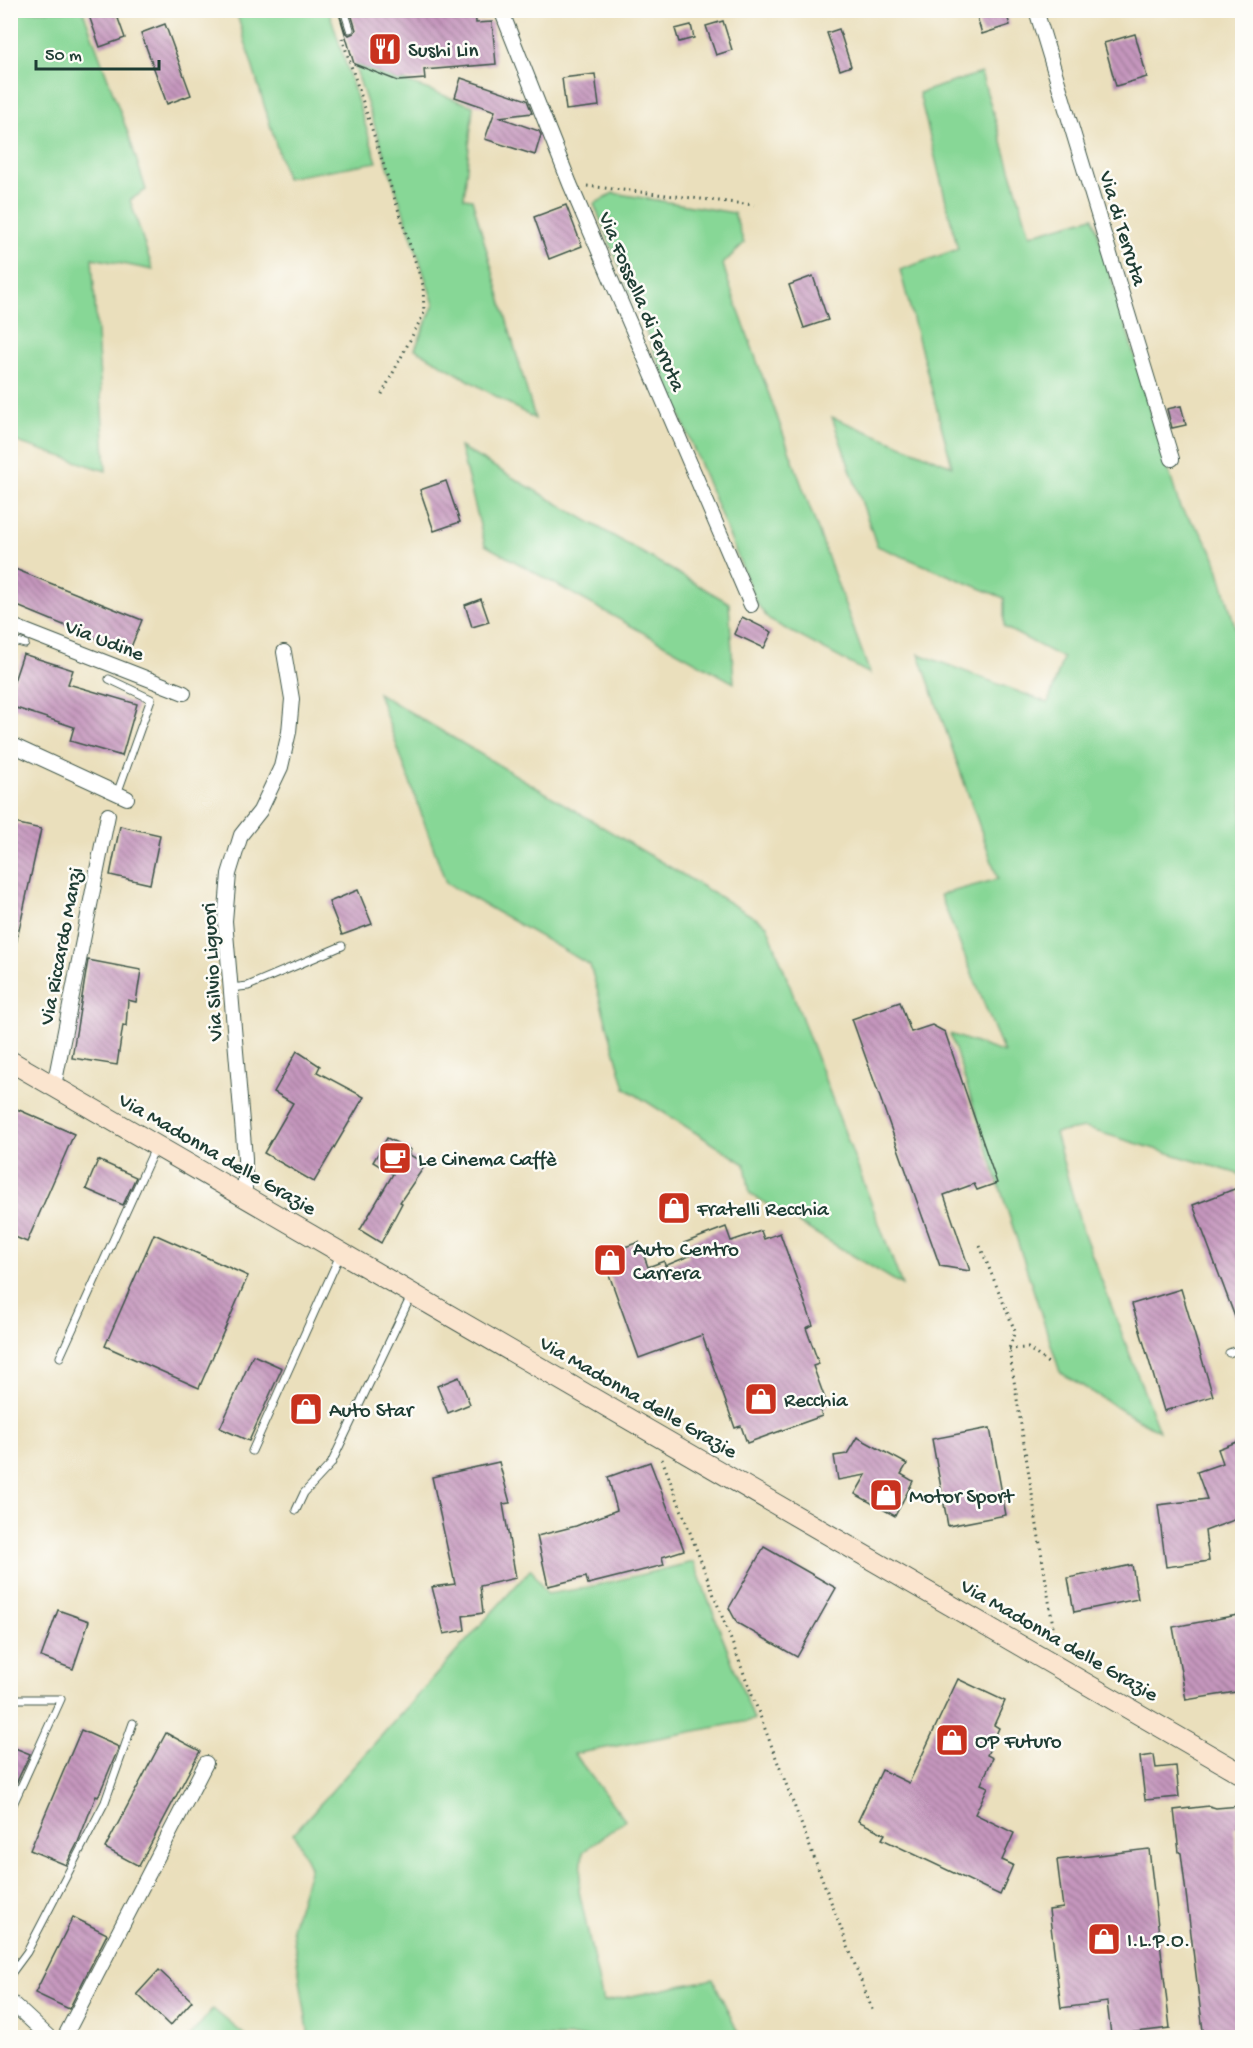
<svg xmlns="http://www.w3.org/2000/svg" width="1253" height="2048" viewBox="0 0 1253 2048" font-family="'Gochi Hand',sans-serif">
<defs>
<pattern id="building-back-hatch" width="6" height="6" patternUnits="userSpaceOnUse" patternTransform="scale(1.5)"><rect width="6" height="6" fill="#c596bd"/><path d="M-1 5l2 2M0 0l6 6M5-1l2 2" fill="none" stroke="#9f7c9a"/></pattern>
</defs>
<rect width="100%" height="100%" fill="#fdfcf7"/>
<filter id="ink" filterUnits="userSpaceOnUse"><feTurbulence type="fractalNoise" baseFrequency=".0167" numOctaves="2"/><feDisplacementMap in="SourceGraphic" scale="12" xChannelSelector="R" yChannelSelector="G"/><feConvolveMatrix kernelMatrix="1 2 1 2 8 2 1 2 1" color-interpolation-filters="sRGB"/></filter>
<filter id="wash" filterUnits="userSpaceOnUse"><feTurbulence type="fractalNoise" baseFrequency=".008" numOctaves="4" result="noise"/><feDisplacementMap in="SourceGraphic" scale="24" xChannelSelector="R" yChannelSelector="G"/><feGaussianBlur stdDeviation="1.35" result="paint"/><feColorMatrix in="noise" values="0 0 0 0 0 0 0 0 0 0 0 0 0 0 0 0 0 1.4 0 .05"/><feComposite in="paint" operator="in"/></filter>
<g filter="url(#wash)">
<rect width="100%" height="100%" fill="#eadfbc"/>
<g fill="#87d796" stroke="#538a65" stroke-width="1.5">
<polygon points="15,11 83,11 129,136 146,190 130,200 153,270 92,258 106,471 11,440 10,182 15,147 10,143 10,34"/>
<polygon points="236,11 329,11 377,162 286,178"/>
<polygon points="354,64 398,81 404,81 473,106 464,198 472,199 535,419 415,349 434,304"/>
<polygon points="981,73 1030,235 1093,217 1180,508 1200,531 1215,557 1242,651 1242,1175 1085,1128 1055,1133 1082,1229 1159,1431 1123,1411 1060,1372 950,1034 1004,1053 940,895 998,879 919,654 1048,703 1063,658 1004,627 1004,598 877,546 832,417 952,466 900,270 958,249 919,93"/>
<polygon points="613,193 734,213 744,243 723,264 728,281 870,674 769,620 757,604 594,204"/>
<polygon points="460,447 729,603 734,683 485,545"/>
<polygon points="378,693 767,925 902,1285 750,1194 745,1164 625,1088 590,965 446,883"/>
<polygon points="694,1562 754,1720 574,1754 625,1820 583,1852 579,1891 603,2002 713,1979 740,2037 309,2037 292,1928 310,1867 294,1833 531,1569 547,1594 585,1588"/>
<polygon points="213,2009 247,2037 189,2037"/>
</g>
<g id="blocks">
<g fill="url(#building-back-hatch)">
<polygon points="87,10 115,10 125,38 100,47"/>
<polygon points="338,10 345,31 349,35 354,33 356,30 350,10 475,10 476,23 492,22 496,64 424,70 425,79 398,81 354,64"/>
<polygon points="975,10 1005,10 1010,25 982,34"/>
<polygon points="723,21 732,50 716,55 706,26"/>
<polygon points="165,24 191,95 167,104 141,33"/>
<polygon points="691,25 694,38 679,42 675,29"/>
<polygon points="839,29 851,66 840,70 827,33"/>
<polygon points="1135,34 1147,77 1116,86 1104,43"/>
<polygon points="595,74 599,106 566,110 562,78"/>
<polygon points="461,78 527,100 532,113 499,117 539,131 541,135 535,155 485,139 495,111 455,97"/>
<polygon points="566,205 582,246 549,259 534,217"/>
<polygon points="813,276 828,320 804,328 789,285"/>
<polygon points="1181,406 1186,425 1172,428 1167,409"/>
<polygon points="446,481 460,522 434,531 420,490"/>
<polygon points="10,567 142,620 129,652 10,603"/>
<polygon points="481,599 489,622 472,627 465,605"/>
<polygon points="742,617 772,632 764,648 734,634"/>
<polygon points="23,654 73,670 68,684 137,704 122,756 70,741 74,727 10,706 10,693"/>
<polygon points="10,822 41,829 16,944 10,943"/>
<polygon points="120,826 160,835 150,884 110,875"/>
<polygon points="358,890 372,924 342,935 329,902"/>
<polygon points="88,960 141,970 136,1002 128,1000 126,1026 123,1025 117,1065 72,1058"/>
<polygon points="900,1002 911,1032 932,1025 945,1032 997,1183 977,1190 974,1184 944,1195 970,1271 940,1266 852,1019"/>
<polygon points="297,1051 320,1066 317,1072 364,1097 314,1182 264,1153 293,1103 274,1092"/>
<polygon points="10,1106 74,1134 27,1242 10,1235"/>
<polygon points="387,1138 411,1150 408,1154 426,1164 400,1202 402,1203 381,1243 360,1230 393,1174 373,1162"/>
<polygon points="98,1160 136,1177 123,1205 86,1189"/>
<polygon points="1237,1188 1242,1204 1241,1333 1193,1205"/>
<polygon points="726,1227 731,1241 761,1231 764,1239 780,1233 813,1325 806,1328 819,1364 813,1366 828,1407 820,1410 822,1416 747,1443 741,1426 735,1428 702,1335 639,1358 602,1255 639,1242 648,1267 664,1261 665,1266 689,1256 684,1243"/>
<polygon points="154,1234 248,1276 199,1388 105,1346"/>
<polygon points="1181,1289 1213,1396 1164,1411 1132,1304"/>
<polygon points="253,1355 282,1368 249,1441 220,1428"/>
<polygon points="459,1377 470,1404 448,1413 437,1386"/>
<polygon points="990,1428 1006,1515 948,1526 932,1439"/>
<polygon points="857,1437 907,1464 901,1474 913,1481 895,1516 855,1494 866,1475 838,1480 834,1456 847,1454"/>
<polygon points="1242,1440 1242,1517 1205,1531 1209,1561 1166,1567 1158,1505 1207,1499 1197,1472 1223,1463 1218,1449"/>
<polygon points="499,1462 510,1503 503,1504 516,1578 480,1586 483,1613 463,1616 465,1630 444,1634 432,1587 455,1584 432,1477"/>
<polygon points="650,1462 684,1550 662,1557 664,1565 588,1584 586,1577 548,1586 537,1536 576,1526 617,1510 608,1477"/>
<polygon points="764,1547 836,1588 797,1657 737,1623 729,1608"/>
<polygon points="1132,1565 1138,1599 1074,1612 1068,1578"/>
<polygon points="58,1610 89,1621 73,1669 41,1657"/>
<polygon points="1238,1615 1242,1641 1242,1691 1186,1700 1173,1627"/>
<polygon points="958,1679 1005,1701 994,1725 999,1728 987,1755 993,1758 981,1784 988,1787 975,1814 1014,1833 1002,1860 1013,1865 1000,1895 882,1839 885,1834 858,1821 882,1770 909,1783"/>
<polygon points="81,1730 119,1747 98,1797 96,1796 78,1842 66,1865 30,1850"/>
<polygon points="166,1733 200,1751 139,1866 105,1848"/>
<polygon points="10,1746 30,1754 10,1796"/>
<polygon points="1154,1755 1156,1768 1176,1766 1179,1797 1145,1800 1140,1757"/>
<polygon points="1209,1806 1216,1808 1240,1806 1242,1811 1242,1826 1234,1827 1240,1882 1242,1885 1242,2035 1224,2037 1215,2037 1203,2031 1181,1853 1179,1852 1174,1810"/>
<polygon points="1149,1849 1170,2028 1111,2035 1107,2002 1061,2008 1049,1910 1063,1908 1057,1860"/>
<polygon points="73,1917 107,1934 69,2009 35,1993"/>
<polygon points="159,1970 192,2001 170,2026 137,1994"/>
</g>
</g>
</g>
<g filter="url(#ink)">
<use href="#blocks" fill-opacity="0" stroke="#3d5548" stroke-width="1.5"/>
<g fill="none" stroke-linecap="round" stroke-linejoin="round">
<defs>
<g id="lane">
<polyline points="344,10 350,29"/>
<polyline points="10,640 25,644"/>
<polyline points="109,679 151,699 117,794"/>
<polyline points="231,988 248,986 342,946"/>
<polyline points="1229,1353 1242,1348"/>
<polyline points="60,1357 155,1148"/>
<polyline points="252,1451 340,1255"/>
<polyline points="296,1510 304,1493 331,1464 411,1296"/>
<polyline points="10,1811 61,1699 11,1699"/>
<polyline points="10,1975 27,1952 105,1802 133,1723"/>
</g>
<g id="street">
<polyline points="501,10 570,184 751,605"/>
<polyline points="1036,10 1172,459"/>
<polyline points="10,625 184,693"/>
<polyline points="10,744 127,798"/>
<polyline points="54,1086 108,815"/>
<polyline points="245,1197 245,1158 225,921 229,874 241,835 260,811 281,767 289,732 292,699 284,652"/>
<polyline points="10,2001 50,2038"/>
<polyline points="64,2038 206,1763"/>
</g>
<polyline id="secondary" points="10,1061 1242,1774"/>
</defs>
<use href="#lane" stroke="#3d5548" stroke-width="9"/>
<use href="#street" stroke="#3d5548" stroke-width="16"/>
<use href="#secondary" stroke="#3d5548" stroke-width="22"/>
<g stroke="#3d5548" stroke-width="3" stroke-dasharray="1.5 4.5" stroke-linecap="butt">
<polyline points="342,38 423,285 424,313 380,398"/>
<polyline points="587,186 754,205"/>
<polyline points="980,1246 1015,1331 1009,1349 1056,1645"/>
<polyline points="1009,1349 1028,1348 1048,1363"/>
<polyline points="662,1459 873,2012"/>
</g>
<use href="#lane" stroke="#fff" stroke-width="7"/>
<use href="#street" stroke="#fff" stroke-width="14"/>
<use href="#secondary" stroke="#fbe5cf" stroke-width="20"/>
</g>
</g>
<defs>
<symbol id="restaurant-square" viewBox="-11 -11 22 22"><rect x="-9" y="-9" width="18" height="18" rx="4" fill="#c8321e" stroke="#fdfcf7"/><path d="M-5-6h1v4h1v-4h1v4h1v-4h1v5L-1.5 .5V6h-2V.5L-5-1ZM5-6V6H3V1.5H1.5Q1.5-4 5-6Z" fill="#fff"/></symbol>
<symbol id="cafe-square" viewBox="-11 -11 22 22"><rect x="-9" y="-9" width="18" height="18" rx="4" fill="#c8321e" stroke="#fdfcf7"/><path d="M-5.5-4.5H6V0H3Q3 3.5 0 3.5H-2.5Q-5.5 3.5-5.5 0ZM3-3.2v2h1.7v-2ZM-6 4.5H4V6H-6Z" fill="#fff"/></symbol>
<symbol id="shop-square" viewBox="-11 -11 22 22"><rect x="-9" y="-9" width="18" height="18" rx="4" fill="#c8321e" stroke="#fdfcf7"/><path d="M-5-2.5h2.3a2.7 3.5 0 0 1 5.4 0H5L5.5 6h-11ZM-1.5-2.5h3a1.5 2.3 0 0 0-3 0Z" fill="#fff"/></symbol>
</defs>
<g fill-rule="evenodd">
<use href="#restaurant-square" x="366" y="30" width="38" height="38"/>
<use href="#cafe-square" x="376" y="1139" width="38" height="38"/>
<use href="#shop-square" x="655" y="1189" width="38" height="38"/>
<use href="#shop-square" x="591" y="1241" width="38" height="38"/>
<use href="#shop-square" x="742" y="1380" width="38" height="38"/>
<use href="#shop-square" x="287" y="1390" width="38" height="38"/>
<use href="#shop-square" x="867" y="1476" width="38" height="38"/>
<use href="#shop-square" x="933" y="1721" width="38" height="38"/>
<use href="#shop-square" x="1085" y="1920" width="38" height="38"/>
</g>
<g text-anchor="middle" stroke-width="5" stroke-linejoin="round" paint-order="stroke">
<g font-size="21" fill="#1f3d34" stroke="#fdfcf7" text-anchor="start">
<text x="408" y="56">Sushi Lin</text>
<text x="418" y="1165">Le Cinema Caffè</text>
<text x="697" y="1215">Fratelli Recchia</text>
<text x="633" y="1255">Auto Centro<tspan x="633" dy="24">Carrera</tspan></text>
<text x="784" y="1406">Recchia</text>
<text x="329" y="1416">Auto Star</text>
<text x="909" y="1502">Motor Sport</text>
<text x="975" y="1747">OP Futuro</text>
<text x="1127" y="1946">I.L.P.O.</text>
</g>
<g font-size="21" fill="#1f3d34" stroke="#fdfcf7">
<text transform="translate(1124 228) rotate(73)" y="7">Via di Terruta</text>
<text transform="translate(643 301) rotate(67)" y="7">Via Fossella di Terruta</text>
<text transform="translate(105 639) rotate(21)" y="7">Via Udine</text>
<text transform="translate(60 946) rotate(-79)" y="7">Via Riccardo Manzi</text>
<text transform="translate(211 972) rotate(-93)" y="7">Via Silvio Liguori</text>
<text transform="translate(218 1153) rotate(30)" y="7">Via Madonna delle Grazie</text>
<text transform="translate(639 1396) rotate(30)" y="7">Via Madonna delle Grazie</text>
<text transform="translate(1060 1639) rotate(30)" y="7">Via Madonna delle Grazie</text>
</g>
</g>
<rect width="1253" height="2048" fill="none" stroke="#fdfcf7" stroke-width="36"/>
<path d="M36 60v9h123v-9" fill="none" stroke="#1f3d34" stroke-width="3"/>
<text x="45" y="60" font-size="18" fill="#1f3d34" stroke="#fdfcf7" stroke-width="4.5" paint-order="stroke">50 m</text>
</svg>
